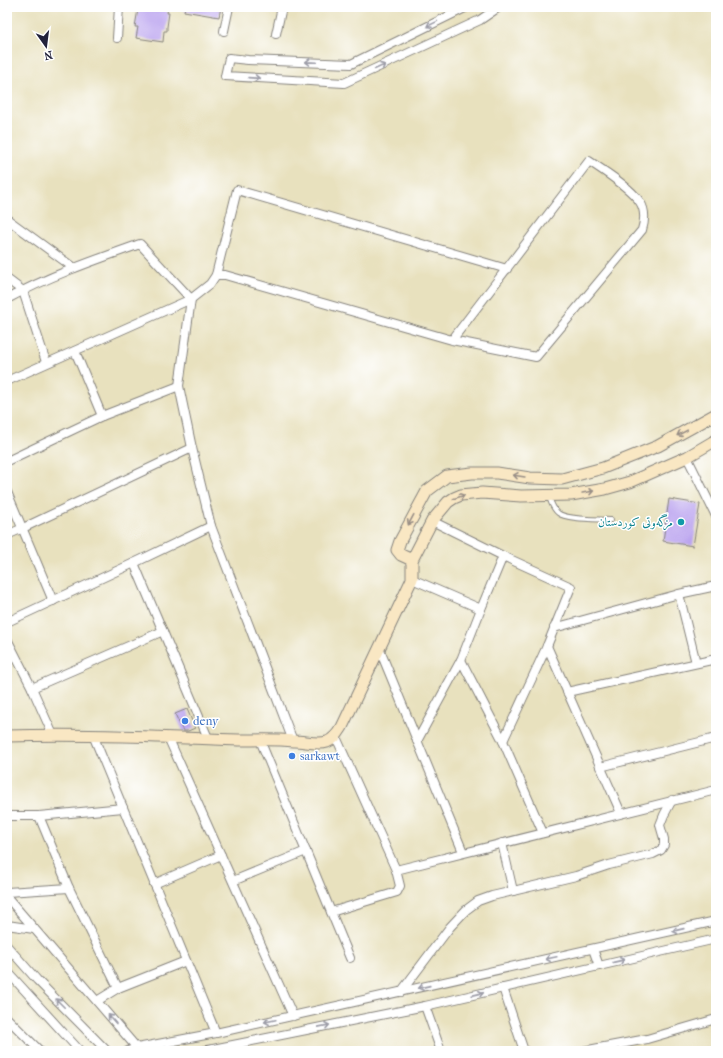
<svg xmlns="http://www.w3.org/2000/svg" width="723" height="1058" viewBox="0 0 723 1058" font-family="'IM FELL French Canon',Amiri,serif">
<rect width="100%" height="100%" fill="#fff"/>
<filter id="ink" filterUnits="userSpaceOnUse"><feTurbulence type="fractalNoise" baseFrequency=".025" numOctaves="2"/><feDisplacementMap in="SourceGraphic" scale="8" xChannelSelector="R" yChannelSelector="G"/><feConvolveMatrix kernelMatrix="1 2 1 2 8 2 1 2 1" color-interpolation-filters="sRGB"/></filter>
<filter id="wash" filterUnits="userSpaceOnUse"><feTurbulence type="fractalNoise" baseFrequency=".012" numOctaves="4" result="noise"/><feDisplacementMap in="SourceGraphic" scale="16" xChannelSelector="R" yChannelSelector="G"/><feGaussianBlur stdDeviation="0.9" result="paint"/><feColorMatrix in="noise" values="0 0 0 0 0 0 0 0 0 0 0 0 0 0 0 0 0 1.4 0 .05"/><feComposite in="paint" operator="in"/></filter>
<g filter="url(#wash)">
<rect width="100%" height="100%" fill="#e8e1be"/>
<g id="blocks">
<g fill="#bba4ef">
<polygon points="141,7 168,7 167,13 169,13 167,27 167,31 164,31 163,42 136,38 138,27 135,27 138,9 140,9"/>
<polygon points="185,7 221,7 219,17 184,11"/>
<polygon points="669,499 700,504 693,546 663,541"/>
<polygon points="187,709 195,728 188,731 183,731 175,714"/>
</g>
</g>
</g>
<g filter="url(#ink)">
<use href="#blocks" fill-opacity="0" stroke="#85827c" stroke-width="1"/>
<g fill="none" stroke-linecap="round" stroke-linejoin="round">
<defs>
<path id="lane" d="M549,497C551,503 553,509 558,513C566,520 599,519 611,520"/>
<g id="street">
<polyline points="467,7 351,64 248,60 229,58 225,76 344,83 480,20 499,7"/>
<polyline points="224,31 229,7"/>
<polyline points="276,34 282,7"/>
<polyline points="117,38 119,7"/>
<polyline points="7,219 74,268"/>
<path d="M216,275H225L452,340L536,357L642,230C645,220 646,211 640,202C631,188 604,171 589,161L452,340"/>
<polyline points="7,279 23,291 46,362"/>
<path d="M7,299C49,276 95,260 140,244L191,299L179,386L192,448L211,526L293,741"/>
<polyline points="75,351 102,416"/>
<polyline points="7,381 191,299 210,284 216,275 237,190 507,269"/>
<polyline points="687,457 716,516"/>
<polyline points="7,461 102,416 179,386"/>
<polyline points="7,492 53,601"/>
<polyline points="432,521 503,556 571,587 547,646 503,741"/>
<polyline points="7,535 23,528 192,448"/>
<polyline points="134,563 208,738"/>
<polyline points="412,579 481,609"/>
<polyline points="679,594 696,663"/>
<polyline points="7,622 134,563 211,526"/>
<polyline points="554,628 679,594 716,586"/>
<polyline points="7,639 32,688 53,735"/>
<polyline points="547,646 621,813"/>
<polyline points="379,648 463,852"/>
<polyline points="461,660 503,741 543,833"/>
<polyline points="32,688 163,631"/>
<polyline points="567,692 716,659"/>
<polyline points="93,735 216,1033"/>
<polyline points="168,737 293,1016"/>
<polyline points="260,740 350,958"/>
<polyline points="417,741 461,660 481,609 503,556"/>
<polyline points="600,767 716,738"/>
<polyline points="7,816 39,816 123,808"/>
<polyline points="39,816 69,888 118,988 186,961"/>
<polyline points="502,843 513,891"/>
<polyline points="396,870 716,790"/>
<polyline points="233,881 306,851"/>
<polyline points="154,884 221,855"/>
<polyline points="7,892 69,888"/>
<polyline points="7,897 137,1048"/>
<polyline points="331,912 397,892 400,886 396,870 336,737"/>
<polyline points="7,925 34,929"/>
<polyline points="7,946 37,980 107,1051"/>
<polyline points="593,949 599,966"/>
<polyline points="7,971 80,1051"/>
<polyline points="503,988 524,1051"/>
<polyline points="401,992 450,927 466,910 478,901 492,896 576,876 609,865 653,854 661,850 664,845 664,839 660,825 664,815 672,800"/>
<polyline points="97,1001 118,988"/>
<polyline points="425,1006 441,1051"/>
<polyline points="7,1018 40,1051"/>
<polyline points="128,1051 137,1048 216,1033 716,921"/>
<polyline points="203,1051 425,1006 716,939"/>
<polyline points="583,1051 647,1039 716,1019"/>
<polyline points="713,1051 716,1049"/>
</g>
<g id="secondary">
<polyline points="412,560 401,555 397,550 400,541 427,491 447,476 472,473 497,473 530,478 562,479 603,468 658,446 716,414"/>
<path d="M7,736C84,734 162,737 239,740C257,740 276,739 294,741C304,741 318,745 327,742C335,739 338,733 342,727L412,579V560L432,521L448,502L454,498L461,495L482,493L521,496L571,495L605,489L630,482L687,457L716,440"/>
</g>
</defs>
<use href="#lane" stroke="#85827c" stroke-width="6"/>
<use href="#street" stroke="#85827c" stroke-width="10"/>
<use href="#secondary" stroke="#85827c" stroke-width="13"/>
<use href="#lane" stroke="#fff" stroke-width="4"/>
<use href="#street" stroke="#fff" stroke-width="8"/>
<use href="#secondary" stroke="#f9e7c3" stroke-width="11"/>
</g>
<defs><path id="oneway-shaft" d="M-6 0H5M1.5-3L5.5 0L1.5 3" fill="none" stroke-width="1.6" stroke-linecap="round" stroke-linejoin="round"/></defs>
<g stroke="#9c9ca7">
<use href="#oneway-shaft" transform="translate(432 24) rotate(154)"/>
<use href="#oneway-shaft" transform="translate(311 62) rotate(-178)"/>
<use href="#oneway-shaft" transform="translate(380 67) rotate(-25)"/>
<use href="#oneway-shaft" transform="translate(254 78) rotate(4)"/>
<use href="#oneway-shaft" transform="translate(678 930) rotate(167)"/>
<use href="#oneway-shaft" transform="translate(551 958) rotate(168)"/>
<use href="#oneway-shaft" transform="translate(619 961) rotate(-13)"/>
<use href="#oneway-shaft" transform="translate(424 987) rotate(167)"/>
<use href="#oneway-shaft" transform="translate(478 994) rotate(-13)"/>
<use href="#oneway-shaft" transform="translate(60 1003) rotate(-135)"/>
<use href="#oneway-shaft" transform="translate(112 1019) rotate(-131)"/>
<use href="#oneway-shaft" transform="translate(270 1021) rotate(168)"/>
<use href="#oneway-shaft" transform="translate(324 1026) rotate(-11)"/>
</g>
<g stroke="#988e86">
<use href="#oneway-shaft" transform="translate(682 433) rotate(152)"/>
<use href="#oneway-shaft" transform="translate(519 476) rotate(-171)"/>
<use href="#oneway-shaft" transform="translate(588 492) rotate(-10)"/>
<use href="#oneway-shaft" transform="translate(459 497) rotate(-18)"/>
<use href="#oneway-shaft" transform="translate(411 520) rotate(118)"/>
</g>
</g>
<circle fill="#0f9aa8" stroke="#fff" stroke-width="1.5" cx="681" cy="522" r="4"/>
<g fill="#3f7fe0" stroke="#fff" stroke-width="1.5">
<circle cx="185" cy="721" r="4"/>
<circle cx="292" cy="756" r="4"/>
</g>
<g text-anchor="middle" stroke-width="3" stroke-linejoin="round" paint-order="stroke">
<g font-size="12" fill="#0d838f" stroke="#fff" text-anchor="end">
<text x="673" y="526">مزگەوتی کوردستان</text>
</g>
<g font-size="12" fill="#366cbe" stroke="#fff" text-anchor="start">
<text x="193" y="725">deny</text>
<text x="300" y="760">sarkawt</text>
</g>
</g>
<rect width="723" height="1058" fill="none" stroke="#fff" stroke-width="24"/>
<g transform="translate(46 46) rotate(166)" stroke="#ffffff" stroke-width="3" paint-order="stroke">
<path d="M0-3L7 15L0 10L-7 15Z" fill="#22223b"/>
<text y="-6" font-size="11" font-weight="bold" text-anchor="middle" fill="#22223b">N</text>
</g>
</svg>
